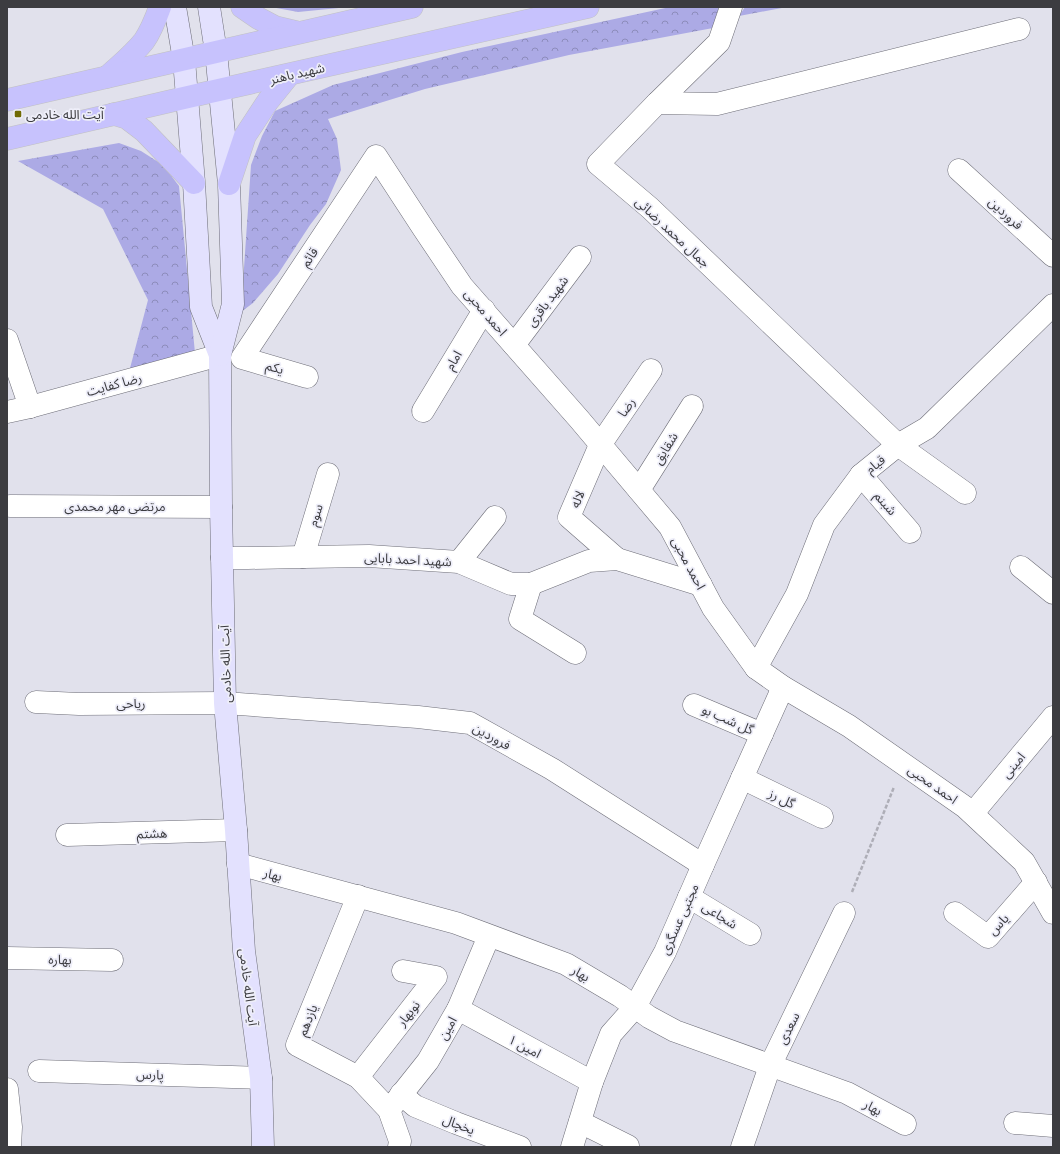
<svg xmlns="http://www.w3.org/2000/svg" width="1060" height="1154" viewBox="0 0 1060 1154" font-family="'Roboto Condensed','Noto Sans Arabic',sans-serif">
<defs>
<pattern id="forest-crowns" width="20" height="18" patternUnits="userSpaceOnUse"><rect width="20" height="18" fill="#acaae5"/><path d="M2 6a3 3 0 1 1 6 0M12 15a3 3 0 1 1 6 0" fill="none" stroke="#8d8cbb"/></pattern>
</defs>
<rect width="100%" height="100%" fill="#e1e1ec"/>
<g fill="url(#forest-crowns)">
<polygon points="271,7 349,7 298,12"/>
<polygon points="670,7 719,7 713,28 569,55 425,89 328,119 337,139 341,170 326,204 310,225 278,274 253,303 241,312 251,165 262,136 275,111 333,85 462,52"/>
<polygon points="745,7 787,7 739,16"/>
<polygon points="119,143 141,151 163,165 179,186 195,353 129,372 148,300 103,209 18,161"/>
</g>
<g fill="none" stroke-linecap="round" stroke-linejoin="round">
<defs>
<g id="minor">
<polyline points="731,7 719,42 657,103 598,164 650,208 898,445 965,493"/>
<polyline points="657,103 717,104 1019,29"/>
<polyline points="959,170 1053,256"/>
<polyline points="7,340 30,407"/>
<polyline points="514,345 580,257"/>
<polyline points="307,377 242,358 376,156 423,228 462,286 579,419 670,527 713,608 756,668 783,687 849,726 965,807 1024,862 1053,913"/>
<polyline points="423,411 484,310"/>
<polyline points="7,412 30,407 220,355"/>
<polyline points="861,475 910,532"/>
<polyline points="639,490 692,406"/>
<polyline points="10,506 221,507"/>
<polyline points="303,557 328,474"/>
<polyline points="222,558 248,558 303,557 369,556 459,562 511,584 531,584 589,561 617,559 701,585"/>
<polyline points="617,559 569,517 600,445 651,370"/>
<polyline points="459,562 495,517"/>
<polyline points="1021,567 1053,593"/>
<polyline points="531,584 520,619 575,653"/>
<polyline points="756,668 797,594 824,525 861,475 898,445 927,428 1053,305"/>
<polyline points="36,702 79,704 225,703 418,717 470,723 552,769 703,865"/>
<polyline points="694,705 762,734"/>
<polyline points="742,778 822,817"/>
<polyline points="973,813 1053,717"/>
<polyline points="67,835 236,830"/>
<polyline points="238,864 456,923 566,964 620,996 649,1017 675,1031 847,1093 905,1124"/>
<polyline points="358,896 297,1045 358,1077 389,1110 400,1141 399,1147"/>
<polyline points="689,897 750,934"/>
<polyline points="955,913 988,937 1036,882"/>
<polyline points="7,958 112,960"/>
<polyline points="458,1009 592,1082"/>
<polyline points="39,1071 261,1078"/>
<polyline points="358,1077 436,977 403,971"/>
<polyline points="7,1089 11,1127 10,1147"/>
<polyline points="401,1094 415,1106 456,1123 520,1147"/>
<polyline points="389,1110 428,1061 458,1009 489,936"/>
<polyline points="580,1122 628,1146"/>
<polyline points="1015,1123 1053,1126"/>
<polyline points="572,1147 592,1082 611,1034 635,1007 665,952 703,865 783,687"/>
<polyline points="742,1147 770,1066 844,913"/>
</g>
<g id="secondary">
<polyline points="175,7 184,60 194,183 201,307 220,355 221,507 225,703 236,830 244,951 261,1078 263,1147"/>
<polyline points="209,7 216,52 229,184 233,304 220,355"/>
</g>
<g id="primary">
<polyline points="242,7 258,18 275,27 296,32"/>
<path d="M107,77C120,65 133,55 144,41C151,31 156,18 160,7"/>
<path d="M7,100C142,70 277,37 412,7"/>
<polyline points="114,114 127,118 144,131 194,183"/>
<polyline points="7,139 201,94 588,7"/>
<polyline points="229,184 245,136 268,101 289,75"/>
</g>
</defs>
<use href="#minor" stroke="#6e6e78" stroke-width="23"/>
<use href="#secondary" stroke="#6e6e78" stroke-width="23"/>
<use href="#primary" stroke="#c1c1c2" stroke-width="23"/>
<polyline stroke="#aeaeb7" stroke-width="2.5" stroke-dasharray="4 2" stroke-linecap="butt" points="852,892 894,787"/>
<use href="#minor" stroke="#fff" stroke-width="22"/>
<use href="#secondary" stroke="#e3e1fe" stroke-width="22"/>
<use href="#primary" stroke="#c7c2fd" stroke-width="22"/>
</g>
<rect fill="#706a03" stroke="#eeeef9" stroke-width="1.5" x="14" y="110" width="8" height="8" rx="2"/>
<g text-anchor="middle" stroke-width="3.5" stroke-linejoin="round" paint-order="stroke">
<g font-size="13" fill="#3c3c40" stroke="#eeeef9">
<text transform="translate(297 73) rotate(-13)" y="5">شهید باهنر</text>
<text transform="translate(1006 213) rotate(42)" y="5">فروردین</text>
<text transform="translate(673 232) rotate(43)" y="5">جمال محمد رضائی</text>
<text transform="translate(309 257) rotate(-56)" y="5">قائم</text>
<text transform="translate(547 301) rotate(-53)" y="5">شهید باقری</text>
<text transform="translate(486 312) rotate(49)" y="5">احمد محبی</text>
<text transform="translate(453 360) rotate(-59)" y="5">امام</text>
<text transform="translate(275 367) rotate(16)" y="5">یکم</text>
<text transform="translate(114 384) rotate(-15)" y="5">رضا کفایت</text>
<text transform="translate(626 407) rotate(-56)" y="5">رضا</text>
<text transform="translate(665 448) rotate(-58)" y="5">شقایق</text>
<text transform="translate(875 464) rotate(-39)" y="5">قیام</text>
<text transform="translate(577 499) rotate(-67)" y="5">لاله</text>
<text transform="translate(886 503) rotate(49)" y="5">شبنم</text>
<text x="115" y="511">مرتضی مهر محمدی</text>
<text transform="translate(315 515) rotate(-73)" y="5">سوم</text>
<text transform="translate(408 559) rotate(3)" y="5">شهید احمد بابایی</text>
<text transform="translate(689 563) rotate(62)" y="5">احمد محبی</text>
<text transform="translate(225 664) rotate(-92)" y="5">آیت الله خادمی</text>
<text x="131" y="708">ریاحی</text>
<text transform="translate(728 719) rotate(24)" y="5">گل شب بو</text>
<text transform="translate(492 736) rotate(29)" y="5">فروردین</text>
<text transform="translate(1013 765) rotate(-50)" y="5">امینی</text>
<text transform="translate(933 784) rotate(35)" y="5">احمد محبی</text>
<text transform="translate(782 798) rotate(26)" y="5">گل رز</text>
<text transform="translate(152 833) rotate(-2)" y="5">هشتم</text>
<text transform="translate(273 874) rotate(15)" y="5">بهار</text>
<text transform="translate(720 915) rotate(32)" y="5">شجاعی</text>
<text transform="translate(679 919) rotate(-66)" y="5">مجتبی عسگری</text>
<text transform="translate(998 924) rotate(-46)" y="5">یاس</text>
<text transform="translate(60 959) rotate(1)" y="5">بهاره</text>
<text transform="translate(581 973) rotate(30)" y="5">بهار</text>
<text transform="translate(249 987) rotate(83)" y="5">آیت الله خادمی</text>
<text transform="translate(408 1013) rotate(-52)" y="5">نوبهار</text>
<text transform="translate(307 1020) rotate(-68)" y="5">یازدهم</text>
<text transform="translate(447 1028) rotate(-61)" y="5">امین</text>
<text transform="translate(788 1028) rotate(-64)" y="5">سعدی</text>
<text transform="translate(525 1046) rotate(28)" y="5">امین ۱</text>
<text transform="translate(150 1074) rotate(2)" y="5">پارس</text>
<text transform="translate(873 1107) rotate(28)" y="5">بهار</text>
<text transform="translate(459 1124) rotate(21)" y="5">یخچال</text>
</g>
<g font-size="13" fill="#3c3c40" stroke="#eeeef9" text-anchor="start">
<text x="26" y="119">آیت الله خادمی</text>
</g>
</g>
<rect width="1060" height="1154" fill="none" stroke="#3c3c40" stroke-width="16"/>
</svg>
